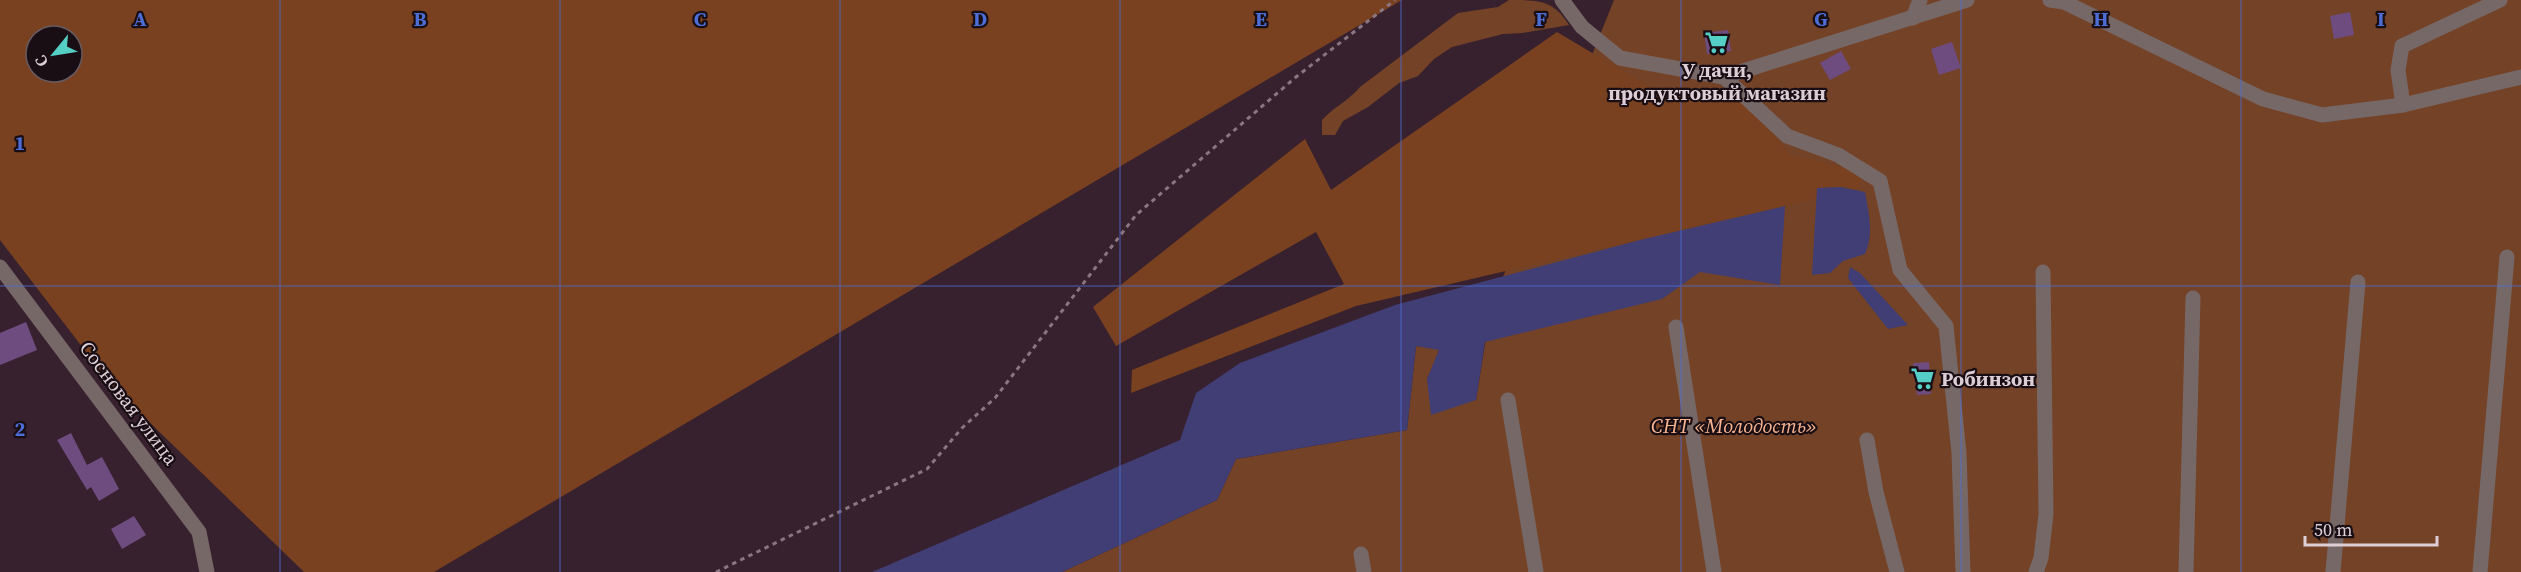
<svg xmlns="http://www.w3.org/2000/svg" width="2521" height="572" viewBox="0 0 2521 572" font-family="'Source Serif 4',serif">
<rect width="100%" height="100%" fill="#38212e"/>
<g fill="#744226">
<path d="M1509,0C1539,0 1554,0 1569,25L1522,33L1503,34L1452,47L1434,59L1418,76L1399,83L1368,107L1343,121L1335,135H1322V120C1334,107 1348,101 1360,87L1458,13L1498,7Z"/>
<polygon points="1614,0 2521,0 2521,572 1062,572 1217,500 1236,459 1407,430 1416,346 1440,349 1427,379 1476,400 1491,307"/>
</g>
<g fill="#794120" fill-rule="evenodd">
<path d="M0,0H1402L434,572H304L113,387L0,240ZM36,36H72V72H36Z"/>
<polygon points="1557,32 1663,95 1731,90 1791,155 1863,172 1857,189 1356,306 1131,393 1132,370 1344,284 1316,232 1116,346 1093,307 1305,139 1331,190"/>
</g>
<g fill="#403e75">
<path d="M1841,187L1865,192C1869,213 1874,235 1865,254L1843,261L1830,273L1812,275L1817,188Z"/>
<polygon points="1785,206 1780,285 1700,272 1662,299 1485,342 1476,400 1431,415 1427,379 1439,350 1416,346 1407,430 1236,459 1217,500 1062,572 872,572 1180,440 1196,393 1240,363 1395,305 1640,240"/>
<polygon points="1850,267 1860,273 1908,325 1888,329 1848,278"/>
</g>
<g fill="#6f4c80">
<polygon points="2350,12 2354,35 2334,39 2330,16"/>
<polygon points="1728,30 1731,51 1707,54 1704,33"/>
<polygon points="1952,42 1961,68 1939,75 1931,49"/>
<polygon points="1841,51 1851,69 1830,80 1820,63"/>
<polygon points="26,322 37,350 0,365 0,333"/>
<polygon points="1929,362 1931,394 1917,395 1913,363"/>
<polygon points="71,433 87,465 102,457 119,489 99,501 91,487 87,490 57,440"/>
<polygon points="134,516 146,535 122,549 111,529"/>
</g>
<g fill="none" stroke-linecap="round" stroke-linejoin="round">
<polyline stroke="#897680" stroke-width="3" stroke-dasharray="4.5 4.5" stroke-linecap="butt" points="716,572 927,469 962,428 995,398 1136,215 1296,77 1395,0"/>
<g stroke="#776868" stroke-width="15">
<polyline points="1562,0 1582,27 1620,58 1724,77 1967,0"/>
<polyline points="2050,0 2064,2 2263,99 2322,115 2403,105 2521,77"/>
<polyline points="1913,18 1920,0"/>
<polyline points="1724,77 1787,136 1838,155 1880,181 1900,270 1946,326 1959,453 1963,572"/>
<polyline points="2403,105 2398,70 2402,46 2500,0"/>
<polyline points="0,267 199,532 207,572"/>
<polyline points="1676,327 1714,572"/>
<polyline points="1508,400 1536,572"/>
<polyline points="1867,440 1876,492 1897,572"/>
<polyline points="1361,554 1364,572"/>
<polyline points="2036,572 2041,558 2046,514 2043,272"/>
<polyline points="2186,572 2193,298"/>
<polyline points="2333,572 2358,282"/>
<polyline points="2480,572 2507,257"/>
</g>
</g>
<path fill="none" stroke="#4d6ed7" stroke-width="1.5" stroke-opacity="0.55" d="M280,0V572M560,0V572M840,0V572M1120,0V572M1401,0V572M1681,0V572M1961,0V572M2241,0V572M0,286H2521"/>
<defs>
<symbol id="supermarket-bare" viewBox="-9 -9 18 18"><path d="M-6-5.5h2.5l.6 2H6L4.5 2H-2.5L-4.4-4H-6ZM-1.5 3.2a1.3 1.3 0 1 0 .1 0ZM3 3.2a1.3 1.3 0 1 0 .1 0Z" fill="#55cec5" stroke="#190e14" stroke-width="2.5" paint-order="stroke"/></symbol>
</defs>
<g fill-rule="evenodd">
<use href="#supermarket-bare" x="1700" y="26" width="33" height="33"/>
<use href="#supermarket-bare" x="1906" y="362" width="33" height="33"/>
</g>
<g text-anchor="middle" stroke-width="4.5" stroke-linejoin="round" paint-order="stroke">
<g font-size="20" font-weight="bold" fill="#ddcdd5" stroke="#190e14">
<text x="1717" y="77">У дачи,<tspan x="1717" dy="23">продуктовый магазин</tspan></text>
<text x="1941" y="386" text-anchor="start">Робинзон</text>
</g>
<g font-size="20" fill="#ddcdd5" stroke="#190e14">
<text transform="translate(129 403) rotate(53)" y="7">Сосновая улица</text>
</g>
<g font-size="20" font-style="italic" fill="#fab48f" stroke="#190e14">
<text x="1734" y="433">СНТ «Молодость»</text>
</g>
</g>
<g font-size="20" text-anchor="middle" font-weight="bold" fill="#4d6ed7" stroke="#190e14" stroke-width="4.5" stroke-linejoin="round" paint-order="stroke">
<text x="140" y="26">A</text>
<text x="420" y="26">B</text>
<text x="700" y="26">C</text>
<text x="980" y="26">D</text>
<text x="1261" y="26">E</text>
<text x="1541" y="26">F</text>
<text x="1821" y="26">G</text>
<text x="2101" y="26">H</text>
<text x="2381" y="26">I</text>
<text x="20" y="150">1</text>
<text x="20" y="436">2</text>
</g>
<g transform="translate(54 54) rotate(240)"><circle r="28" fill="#190e14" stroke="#675a61" stroke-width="1.5"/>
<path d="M0-4.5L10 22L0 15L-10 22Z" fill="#55cec5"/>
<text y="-9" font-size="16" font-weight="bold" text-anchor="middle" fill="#ddcdd5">С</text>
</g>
<path d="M2305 536v9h132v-9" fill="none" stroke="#ddcdd5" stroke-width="3"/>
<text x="2314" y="536" font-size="18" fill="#ddcdd5" stroke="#190e14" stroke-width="4.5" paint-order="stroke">50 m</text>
</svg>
